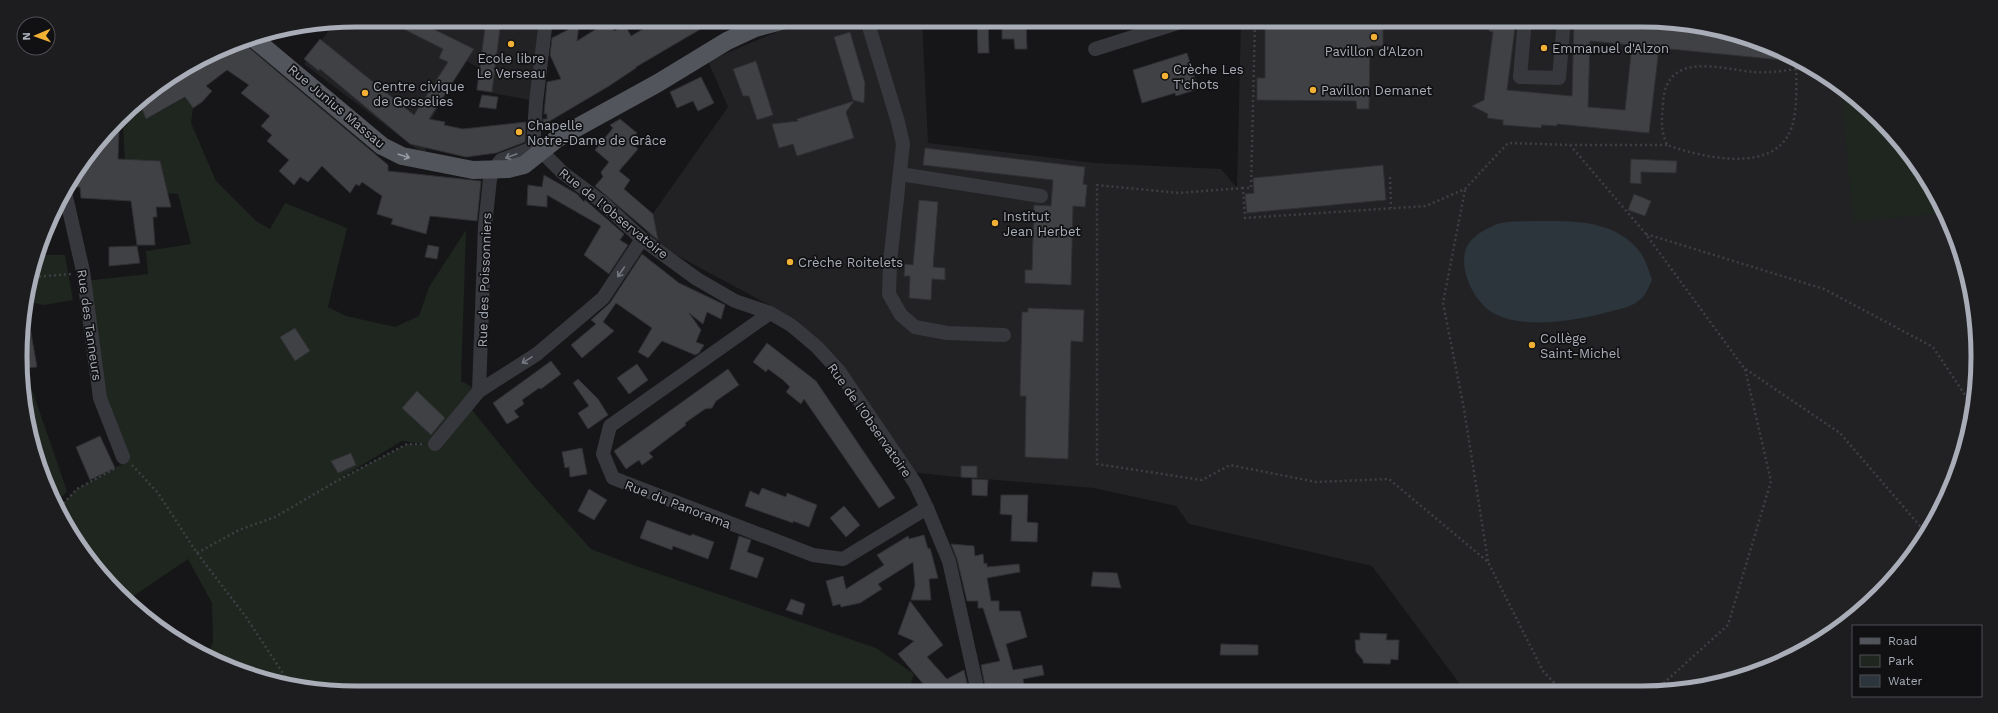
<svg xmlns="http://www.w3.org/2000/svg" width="1998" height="713" viewBox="0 0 1998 713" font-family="'Work Sans',sans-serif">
<rect width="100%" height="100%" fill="#161618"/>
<g fill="#222225" fill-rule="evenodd">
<polygon points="357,20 544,20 530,100 476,90 479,68 466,61 430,121 425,155 304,64 335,22"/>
<path d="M805,20H922L928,143L1094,163L1221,169L1237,188L1241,20H1642L1728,31L1790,55L1846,89L1894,134L1933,188L1960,248L1975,312L1977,378L1967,443L1933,525L1864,609L1790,658L1686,690L1465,691L1372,566L1189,524L1176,506L1094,488L948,476L911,472L862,394L797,320L650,241L645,225L728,107L708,61ZM900,134L908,175L891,262Z"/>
</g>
<g fill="#1e261f" fill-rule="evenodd">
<polygon points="1841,86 1894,134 1933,188 1944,213 1853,222"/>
<path d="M185,98L193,108L191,123L216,181L256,221L270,229L285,203L347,228L328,307L346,316L395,327L419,316L429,287L466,230L461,381L479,391L468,405L532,484L591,549L630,564L876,648L914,674L908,692L357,693L270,682L208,654L213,642L212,603L188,559L126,601L119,595L77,544L60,507L77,489L122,464L121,451L107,415L84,281L148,274L146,251L191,244L178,194L162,193L125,161L123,126L115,125L137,102L141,105L147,119ZM402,441L427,444H407L339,479Z"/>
<polygon points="40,255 65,255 73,300 44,305 26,301"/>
<polygon points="22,340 31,387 67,491 58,502 31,443 21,379"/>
</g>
<path fill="#2c353c" d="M1535,221C1572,221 1615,219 1640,252C1646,260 1649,271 1652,280C1648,289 1645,297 1637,302C1630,307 1620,309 1612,311C1581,320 1525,330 1495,314C1476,304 1460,274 1465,252C1467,240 1483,230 1493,226C1505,220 1522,222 1535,221Z"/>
<g fill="#404145" stroke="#303034" fill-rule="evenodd">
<polygon points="386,20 415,20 474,49 429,119 445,122 444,125 463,129 526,122 525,142 496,153 466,157 410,144 320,69 319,71 304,59 320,39 414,115 448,62 439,58 443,49"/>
<polygon points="486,20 501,20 492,92 477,90"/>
<polygon points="659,20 700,20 704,27 636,67 636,68 609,86 543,125 543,119 547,119 547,114 544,114 547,82 561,79 550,55 552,38 579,24 577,41 601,26 603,28 610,24 614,31 625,25 631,36"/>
<polygon points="977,20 988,20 989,53 978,53"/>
<polygon points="1002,20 1026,20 1027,49 1015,49 1014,39 1002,39"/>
<polygon points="1265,20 1379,20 1379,28 1383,28 1383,46 1370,46 1369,109 1357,109 1356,101 1257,100 1257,78 1265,78"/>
<path d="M1489,20H1516L1507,90L1572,96L1574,20H1606L1734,34L1790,55L1802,62L1659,48L1649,133L1557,124V126L1542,125L1541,128L1503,125V120L1487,118L1488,114L1472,106L1484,100L1493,32L1489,31ZM1590,41L1632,45L1625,110L1588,107Z"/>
<polygon points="850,32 865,83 864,103 853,100 834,37"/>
<polygon points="241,41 388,165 388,171 481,181 477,221 430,216 426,234 391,224 393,219 377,214 382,196 362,182 359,186 356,184 350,193 322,166 308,182 300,177 294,185 279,171 289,160 267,141 272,135 261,126 270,116 241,93 249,85 227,70 206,86 212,91 202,102 193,108 185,97 146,119 139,101 228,46"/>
<polygon points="1187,53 1198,89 1176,96 1175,93 1142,103 1133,70"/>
<polygon points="756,61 773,115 757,120 749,96 743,96 733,69"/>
<polygon points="701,77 714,103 698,111 693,101 677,108 670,92"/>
<polygon points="482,95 498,97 496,109 479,107"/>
<polygon points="854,101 846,112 854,138 797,156 793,144 779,148 772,124 798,121 797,119"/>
<polygon points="620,119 637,133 630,142 638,149 619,171 630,180 624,189 653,214 658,240 595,186 603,177 601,172 609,162 595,150 613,128 610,125"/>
<polygon points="110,130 119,131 118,159 160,161 171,207 156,207 157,217 153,217 155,245 137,245 131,201 81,198 80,187 72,187 69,185 90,151 98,143 104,143 105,135"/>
<polygon points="925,148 1085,167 1083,184 1087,185 1085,207 1073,206 1071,285 1025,283 1025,270 1032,270 1034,205 1051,206 1053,180 923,165"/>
<polygon points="1631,159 1677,161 1676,173 1641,172 1641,184 1630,183"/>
<polygon points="1383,165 1386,200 1247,213 1245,194 1254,193 1253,178"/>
<polygon points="544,175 577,194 584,202 585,200 624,234 620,240 628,245 609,274 584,255 601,226 547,195 547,207 527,205 528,185 542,187"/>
<polygon points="1634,194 1651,201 1645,216 1628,210"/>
<polygon points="919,200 938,202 933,267 945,268 945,280 932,279 931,300 909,298 910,276 904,276 905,264 913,265"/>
<polygon points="428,245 439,247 437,259 425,257"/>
<polygon points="137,246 140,263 109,266 109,247"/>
<polygon points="642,254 679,283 725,305 721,319 707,312 703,324 689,313 701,330 696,342 704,345 699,353 695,355 662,341 648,358 638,352 652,328 616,303 603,322 614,331 582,358 571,345 596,324 591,320 610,303"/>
<polygon points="1028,308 1084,310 1083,342 1071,341 1068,459 1025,457 1026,396 1020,396 1022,312 1028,312"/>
<polygon points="23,316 28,316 37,367 24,368 22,355"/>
<polygon points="295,328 310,351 295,361 280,337"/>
<polygon points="767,343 816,381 895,498 879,508 804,399 801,404 786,392 790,387 783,380 768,369 766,372 753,362"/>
<polygon points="551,361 561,374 541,389 539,388 522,400 524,404 514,411 519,417 507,424 493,403"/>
<polygon points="637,364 648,380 629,394 617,378"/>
<polygon points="728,369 739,385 716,401 712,408 705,409 685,423 686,425 649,453 653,457 642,465 639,460 626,469 614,451"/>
<polygon points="578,379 598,399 608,415 588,429 578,413 589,406 573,383"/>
<polygon points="417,391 445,418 431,435 402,408"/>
<polygon points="100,436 115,468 90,480 76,447"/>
<polygon points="582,448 587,474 570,477 569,467 565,468 562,452"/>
<polygon points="351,453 356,465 338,473 331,461"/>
<polygon points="961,466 977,466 977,478 961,477"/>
<polygon points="972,479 988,480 987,496 972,495"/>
<polygon points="762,488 786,497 787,493 817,505 809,527 793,521 793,523 745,506 750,491 759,495"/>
<polygon points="589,489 607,500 594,520 578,511"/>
<polygon points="1001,495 1028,495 1027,522 1038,523 1037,542 1011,541 1012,515 1000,514"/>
<polygon points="844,506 860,525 846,537 830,518"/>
<polygon points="647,520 691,536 692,534 714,542 708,559 673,546 672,550 640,538"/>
<polygon points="924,535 928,549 930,548 938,578 929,579 931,600 911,600 915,585 913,562 878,584 882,589 860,603 841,607 840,604 833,606 826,581 843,576 846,589 884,565 877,555 908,536 909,539"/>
<polygon points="739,536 751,540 747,552 764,558 757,578 730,569"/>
<polygon points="951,544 974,546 975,556 983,554 984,564 987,563 987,567 1019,564 1020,572 987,578 991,601 999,601 999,611 1020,611 1027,637 1006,644 1013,670 1042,665 1044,675 1023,679 1025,692 986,692 981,665 1000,661 983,608 978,608 978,601 967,601 957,559"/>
<polygon points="1093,572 1117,573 1121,588 1091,586"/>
<polygon points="791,599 805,604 802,615 786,610"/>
<polygon points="910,601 943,645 927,657 947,679 964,670 969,692 930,692 898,654 914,641 898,634"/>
<polygon points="1360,633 1387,634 1386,640 1399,640 1398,660 1391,659 1390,664 1363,663 1363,660 1356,652 1355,640 1360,640"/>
<polygon points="1221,644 1258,645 1258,655 1220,655"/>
</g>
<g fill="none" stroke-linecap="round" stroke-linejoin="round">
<g stroke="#3d3f44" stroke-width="2.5" stroke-dasharray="2 3" stroke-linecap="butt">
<polyline points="1255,20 1251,188 1243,188 1245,218 1426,206 1465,189 1508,143 1570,145 1667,145"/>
<path d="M1796,69C1782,71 1768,73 1754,72C1720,69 1666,50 1663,103C1662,121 1660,128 1667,145C1701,157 1774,175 1791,129C1799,108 1795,81 1797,59"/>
<polyline points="1570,145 1645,233 1744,368 1840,433 1926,533"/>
<polyline points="1390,177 1391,208"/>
<polyline points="1243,188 1178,193 1097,185 1097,464 1202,480 1230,465 1316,482 1389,479 1488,562 1543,671 1561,690"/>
<polyline points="1465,190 1443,303 1464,409 1488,561"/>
<polyline points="1646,234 1824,289 1933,347 1973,407"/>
<polyline points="34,277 71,274"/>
<polyline points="132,465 158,493 197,553 246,617 290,684"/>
<polyline points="60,507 77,489 116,468"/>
<polyline points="197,553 239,530 275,517 335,482 407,444 423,444"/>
<polyline points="1656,690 1728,625 1771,481 1745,369"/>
</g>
<g stroke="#37383d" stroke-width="14">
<polyline points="867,20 898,122 903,144 890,262 889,294 901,315 915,327 947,333 1004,335"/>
<polyline points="1525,20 1520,77 1559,78 1564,20"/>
<polyline points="1095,49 1187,20"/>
<polyline points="533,148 541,151 563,173 602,202 642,239 697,279 735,301 770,313 791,325 817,347 839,371 915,483 927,508 949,561 978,692"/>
<polyline points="533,148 536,102 546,20"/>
<polyline points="900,174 1041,196"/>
<polyline points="65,192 83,271 100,398 123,457"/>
<polyline points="770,313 610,426 603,454 613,478 813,555 843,559 927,508"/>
<polyline points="479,391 485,226 490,179 493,170 501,160 533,148"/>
<polyline points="435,444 479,391 537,354 603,298 642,239"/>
</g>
<polyline stroke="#53555c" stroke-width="18" points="253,38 382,146 402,156 473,170 508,169 524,165 558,138 658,83 727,41 755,28 785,20"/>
</g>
<defs><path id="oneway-shaft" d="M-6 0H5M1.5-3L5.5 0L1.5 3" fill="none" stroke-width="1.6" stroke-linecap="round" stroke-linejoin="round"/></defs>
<use stroke="#979ba6" href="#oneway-shaft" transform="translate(404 156) rotate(18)"/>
<g stroke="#757881">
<use href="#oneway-shaft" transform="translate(511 156) rotate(160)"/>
<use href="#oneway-shaft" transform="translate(621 272) rotate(124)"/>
<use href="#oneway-shaft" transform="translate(527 360) rotate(148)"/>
</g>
<g fill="#f2b134" stroke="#111113" stroke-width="1.5">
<circle cx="1374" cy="37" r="4"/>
<circle cx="511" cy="44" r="4"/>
<circle cx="1544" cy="48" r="4"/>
<circle cx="1165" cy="76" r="4"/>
<circle cx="1313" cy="90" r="4"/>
<circle cx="365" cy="93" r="4"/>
<circle cx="519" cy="132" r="4"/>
<circle cx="995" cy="223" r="4"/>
<circle cx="790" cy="262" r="4"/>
<circle cx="1532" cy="345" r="4"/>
</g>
<g text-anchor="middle" stroke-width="3.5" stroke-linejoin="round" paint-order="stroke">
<g font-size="13" fill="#a8adb8" stroke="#111113" text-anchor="start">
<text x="1552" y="53">Emmanuel d'Alzon</text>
<text x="1374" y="56" text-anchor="middle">Pavillon d'Alzon</text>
<text x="511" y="63" text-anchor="middle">Ecole libre<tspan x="511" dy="15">Le Verseau</tspan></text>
<text x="1173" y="74">Crèche Les<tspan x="1173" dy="15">T'chots</tspan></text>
<text x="373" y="91">Centre civique<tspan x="373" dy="15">de Gosselies</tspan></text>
<text x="1321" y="95">Pavillon Demanet</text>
<text x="527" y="130">Chapelle<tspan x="527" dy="15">Notre-Dame de Grâce</tspan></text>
<text x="1003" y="221">Institut<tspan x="1003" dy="15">Jean Herbet</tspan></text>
<text x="798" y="267">Crèche Roitelets</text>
<text x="1540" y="343">Collège<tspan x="1540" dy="15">Saint-Michel</tspan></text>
</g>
<g font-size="13" fill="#a8adb8" stroke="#111113">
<text transform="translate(337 106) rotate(40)" y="5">Rue Junius Massau</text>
<text transform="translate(614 213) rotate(39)" y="5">Rue de l'Observatoire</text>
<text transform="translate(484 280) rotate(-88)" y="5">Rue des Poissonniers</text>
<text transform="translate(90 325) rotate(82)" y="5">Rue des Tanneurs</text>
<text transform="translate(870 420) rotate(55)" y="5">Rue de l'Observatoire</text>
<text transform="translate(678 504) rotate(21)" y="5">Rue du Panorama</text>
</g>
</g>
<path d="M0 0H1998V713H0ZM356 27H1642A329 329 0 0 1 1971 356V357A329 329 0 0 1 1642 686H356A329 329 0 0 1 27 357V356A329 329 0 0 1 356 27Z" fill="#1d1d20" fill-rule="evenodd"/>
<path fill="none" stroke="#a8adb8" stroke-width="5" d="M356 27H1642A329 329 0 0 1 1971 356V357A329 329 0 0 1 1642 686H356A329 329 0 0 1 27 357V356A329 329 0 0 1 356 27Z"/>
<rect x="1852" y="625" width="130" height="72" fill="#111113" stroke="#4d4f55"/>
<rect x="1860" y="638" width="20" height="6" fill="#53555c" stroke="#4d4f55"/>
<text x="1888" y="645" font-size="12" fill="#a8adb8">Road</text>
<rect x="1860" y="655" width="20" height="12" fill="#1e261f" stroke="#4d4f55"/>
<text x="1888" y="665" font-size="12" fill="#a8adb8">Park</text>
<rect x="1860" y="675" width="20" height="12" fill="#2c353c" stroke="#4d4f55"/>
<text x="1888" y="685" font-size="12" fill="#a8adb8">Water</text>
<g transform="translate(36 36) rotate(268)"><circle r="19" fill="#111113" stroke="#4d4f55"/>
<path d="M0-3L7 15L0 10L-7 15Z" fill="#f2b134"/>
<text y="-6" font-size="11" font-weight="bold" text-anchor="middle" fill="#a8adb8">N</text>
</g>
</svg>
